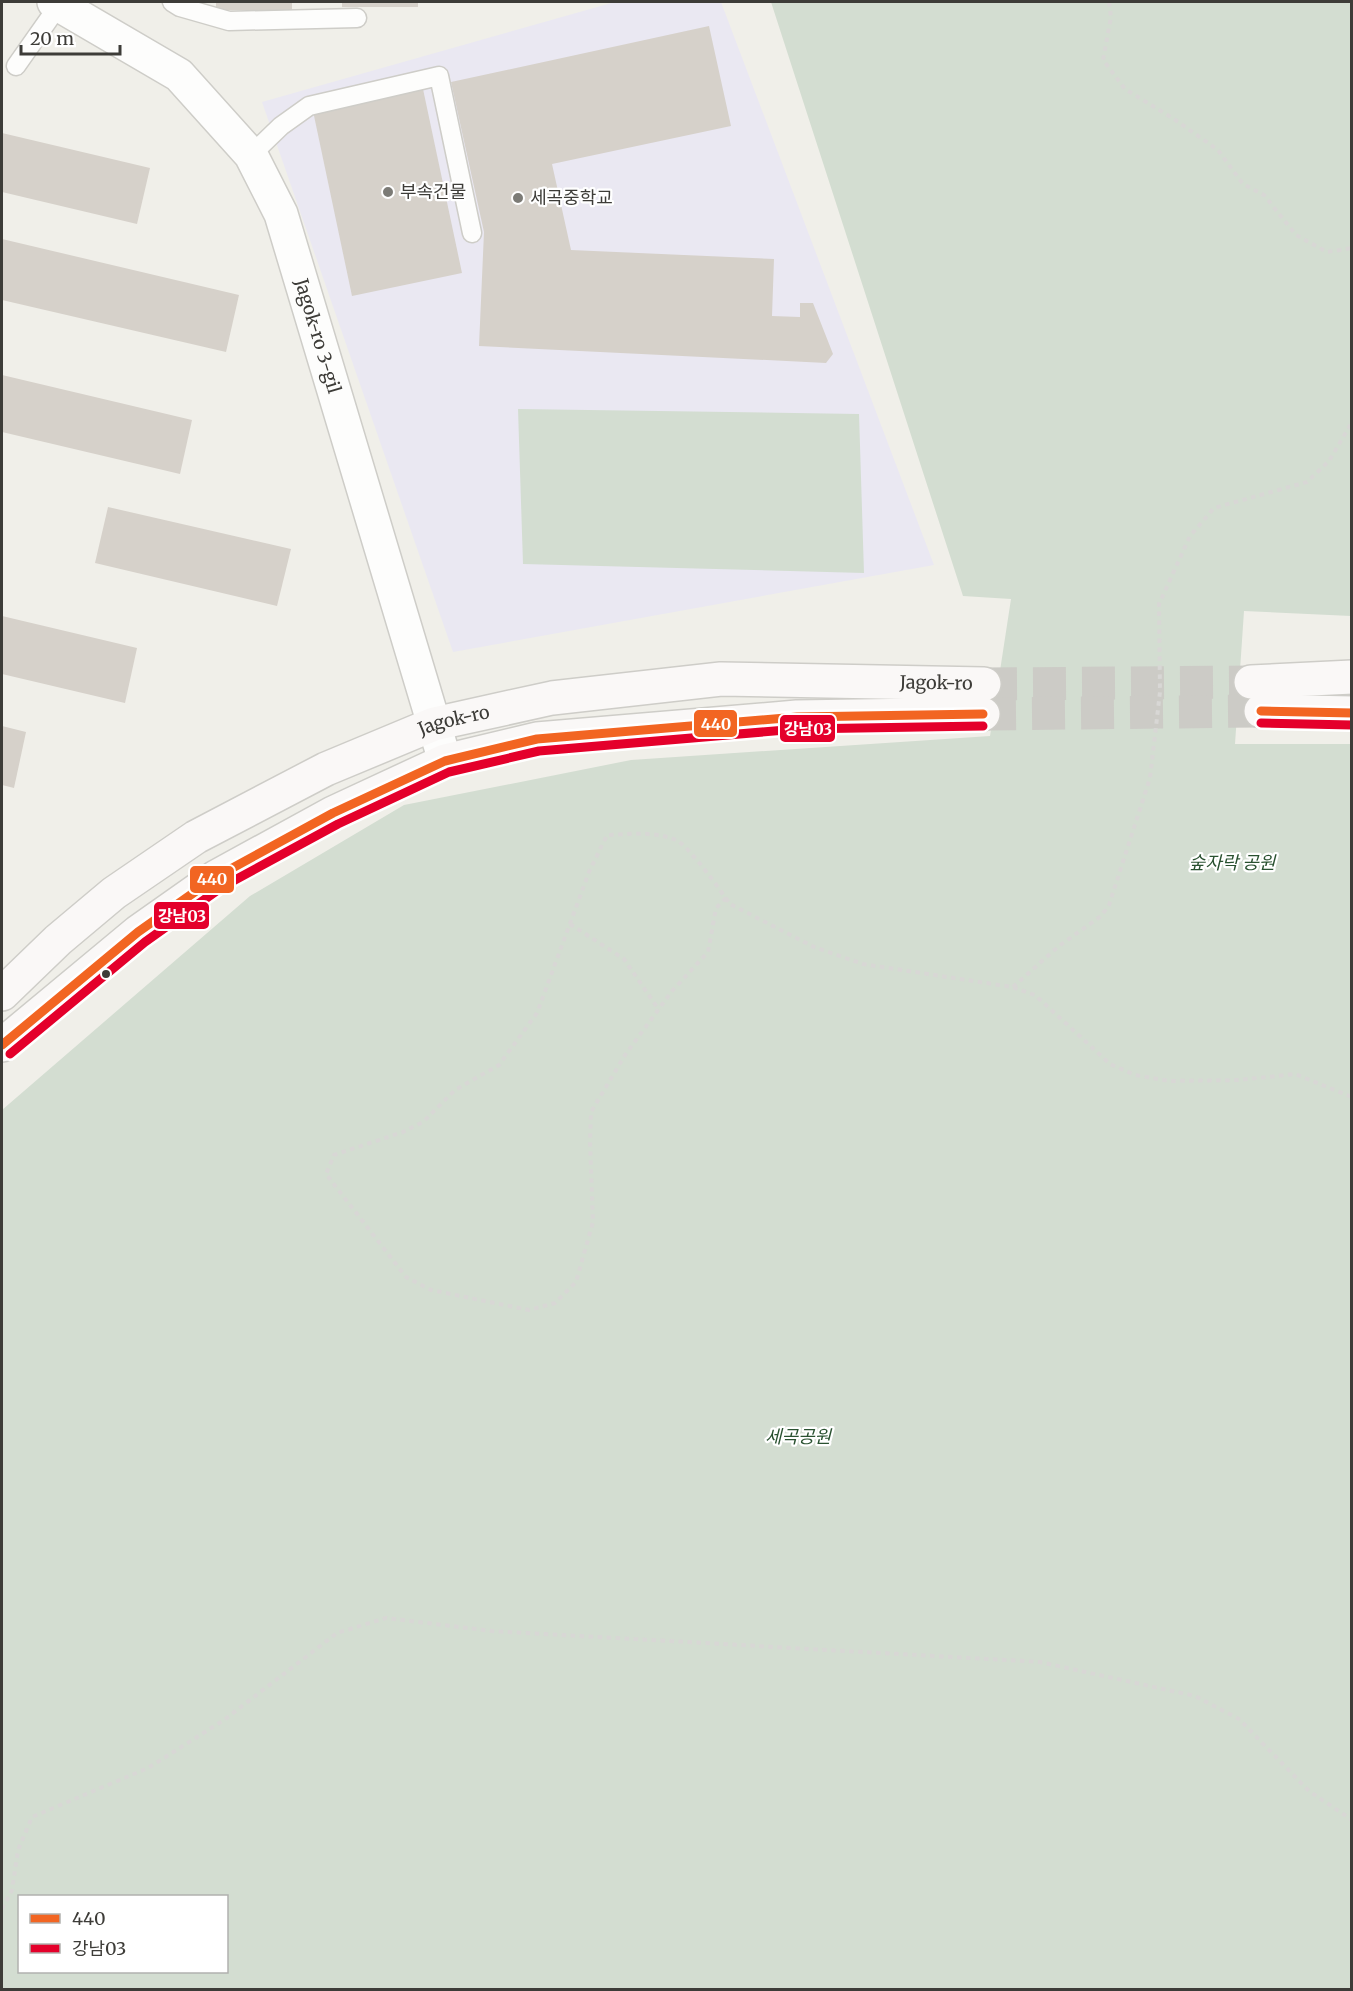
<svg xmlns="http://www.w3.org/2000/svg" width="1353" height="1991" viewBox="0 0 1353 1991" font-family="Merriweather,'Noto Sans KR',serif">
<rect width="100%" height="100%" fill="#f0efe9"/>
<polygon fill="#eae8f2" points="615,2 721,2 934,565 453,652 262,102"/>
<g fill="#d3ddd1" fill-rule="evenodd">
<path d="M771,2H1351V616L1244,611L1235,744H1351V1989H2V1110L250,896L404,805L631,760L990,736L1011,599L963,596ZM20,1896H226V1972H20Z"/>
<polygon points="518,409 859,414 864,573 523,564"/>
</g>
<g fill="#d6d1ca">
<rect x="216" y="2" width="76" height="8"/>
<rect x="342" y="2" width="76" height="5"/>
<polygon points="709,26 731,126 552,164 571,250 774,259 772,316 800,317 800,303 813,303 833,354 826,363 479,346 484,232 451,82"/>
<polygon points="423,89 462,273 352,296 313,111"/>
<polygon points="2,133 150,168 137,224 2,192"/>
<polygon points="2,239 239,295 226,352 2,300"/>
<polygon points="2,375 192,420 180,474 2,432"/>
<polygon points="108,507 291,549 277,606 95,563"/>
<polygon points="2,616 137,648 125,703 2,674"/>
<polygon points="2,726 26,732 14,788 2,785"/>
</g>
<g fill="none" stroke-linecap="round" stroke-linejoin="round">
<g stroke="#cccbc6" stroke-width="33" stroke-dasharray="33 16" stroke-linecap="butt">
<polyline points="984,684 1251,682"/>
<polyline points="983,714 1261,711"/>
</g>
<defs>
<g id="lane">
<polyline points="172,2 180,7 229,21 357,18"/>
<polyline points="16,66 61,2"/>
<polyline points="251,155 281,126 309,106 439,76 472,233"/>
</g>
<g id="street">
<path id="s1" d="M54,2L179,75L251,155L281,214L445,761"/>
</g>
<g id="secondary">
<polyline points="1251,682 1352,677"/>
<polyline points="1261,711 1352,713"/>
<path id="s2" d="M2,994L58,940L114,893L196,837L326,769L434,724L552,698L721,679L984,684"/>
<polyline points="2,1045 138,932 216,877 333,813 445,761 537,739 797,717 983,714"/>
</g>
</defs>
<use href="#lane" stroke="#cecdc8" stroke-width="21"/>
<use href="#street" stroke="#cecdc8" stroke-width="36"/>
<use href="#secondary" stroke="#cecdc8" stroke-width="36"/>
<g stroke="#d8d7d5" stroke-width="4" stroke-dasharray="4.5 4.5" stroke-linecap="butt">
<polyline points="1109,2 1111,17 1103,60 1125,89 1174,119 1218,150 1243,184 1264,195 1296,235 1327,252 1352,248"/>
<path d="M726,898L716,908L708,952L672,991L625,1055L591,1112L590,1142L593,1222L576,1282L555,1303L529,1310L431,1290L406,1277L326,1174L334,1155L403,1132L423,1122L455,1090L499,1065L537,1013L589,872L607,835C629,834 654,831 676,840C688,845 721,891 730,904L814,947L863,964L1012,987L1035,995L1110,1064L1135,1075L1170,1081L1239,1080L1295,1074L1352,1097"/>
<polyline points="570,924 624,959 659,1010"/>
<polyline points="1013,987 1059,946 1101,916 1109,905 1150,778 1160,692 1159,604 1190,536 1214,508 1307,482 1329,461 1352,422"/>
<polyline points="2,1909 12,1890 18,1850 32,1817 148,1768 224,1720 337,1633 386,1618 492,1631 1040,1662 1195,1696 1239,1719 1309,1791 1352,1820"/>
</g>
<use href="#lane" stroke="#fdfdfc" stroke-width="18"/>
<use href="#street" stroke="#fdfdfc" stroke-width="33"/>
<use href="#secondary" stroke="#faf8f7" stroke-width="33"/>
<defs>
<g id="bus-1">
<polyline points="1261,711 1352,713"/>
<polyline points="2,1045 138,932 216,877 333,813 445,761 537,739 797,717 983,714"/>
</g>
<g id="bus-2">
<polyline points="1261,723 1352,725"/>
<polyline points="10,1054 145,942 222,887 338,824 449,772 539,751 798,729 983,726"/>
</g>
</defs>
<use href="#bus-1" stroke="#fff" stroke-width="14"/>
<use href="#bus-2" stroke="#fff" stroke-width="14"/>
<use href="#bus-1" stroke="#f26522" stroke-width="9"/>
<use href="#bus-2" stroke="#e4002b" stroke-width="9"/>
</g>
<g fill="#7c7b76" stroke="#fff" stroke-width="2">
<circle cx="388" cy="192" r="6"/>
<circle cx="518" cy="198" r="6"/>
</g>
<circle fill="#3d3c38" stroke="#fff" stroke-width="2" cx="106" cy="974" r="5"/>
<g text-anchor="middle" stroke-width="4.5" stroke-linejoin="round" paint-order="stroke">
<g font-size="18" fill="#3d3c38" stroke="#fff" text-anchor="start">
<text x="400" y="198">부속건물</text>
<text x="530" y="204">세곡중학교</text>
</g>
<g font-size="18" fill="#3d3c38" stroke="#fff">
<text dy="6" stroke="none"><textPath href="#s1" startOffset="446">Jagok-ro 3-gil</textPath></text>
<text dy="6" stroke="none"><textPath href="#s2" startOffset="1020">Jagok-ro</textPath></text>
<text dy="6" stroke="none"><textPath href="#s2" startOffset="534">Jagok-ro</textPath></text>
</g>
<g font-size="18" font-style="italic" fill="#295130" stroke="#fff">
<text x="1232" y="869">숲자락 공원</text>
<text x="798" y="1443">세곡공원</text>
</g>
</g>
<g stroke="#fff" stroke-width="2">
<rect x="693" y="709" width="45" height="29" rx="6" fill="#f26522"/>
<rect x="779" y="714" width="57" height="29" rx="6" fill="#e4002b"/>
<rect x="189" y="865" width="46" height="29" rx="6" fill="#f26522"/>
<rect x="153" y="901" width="57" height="29" rx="6" fill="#e4002b"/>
</g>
<g font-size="16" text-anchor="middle" font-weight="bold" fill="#fff">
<text x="716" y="730">440</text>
<text x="808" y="735">강남03</text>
<text x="212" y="885">440</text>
<text x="182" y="922">강남03</text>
</g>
<rect width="1353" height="1991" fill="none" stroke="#3d3c38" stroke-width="6"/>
<rect x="18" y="1895" width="210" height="78" fill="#ffffff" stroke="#b1b1af" stroke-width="1.5"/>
<rect x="30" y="1914" width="30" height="9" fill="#f26522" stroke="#b1b1af" stroke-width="1.5"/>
<text x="72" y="1925" font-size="18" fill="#3d3c38">440</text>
<rect x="30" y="1944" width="30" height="9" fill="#e4002b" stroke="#b1b1af" stroke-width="1.5"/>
<text x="72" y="1955" font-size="18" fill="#3d3c38">강남03</text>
<path d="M21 45v9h99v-9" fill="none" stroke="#3d3c38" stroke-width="3"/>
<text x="30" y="45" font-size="18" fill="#3d3c38" stroke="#ffffff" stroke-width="4.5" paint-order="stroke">20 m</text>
</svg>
